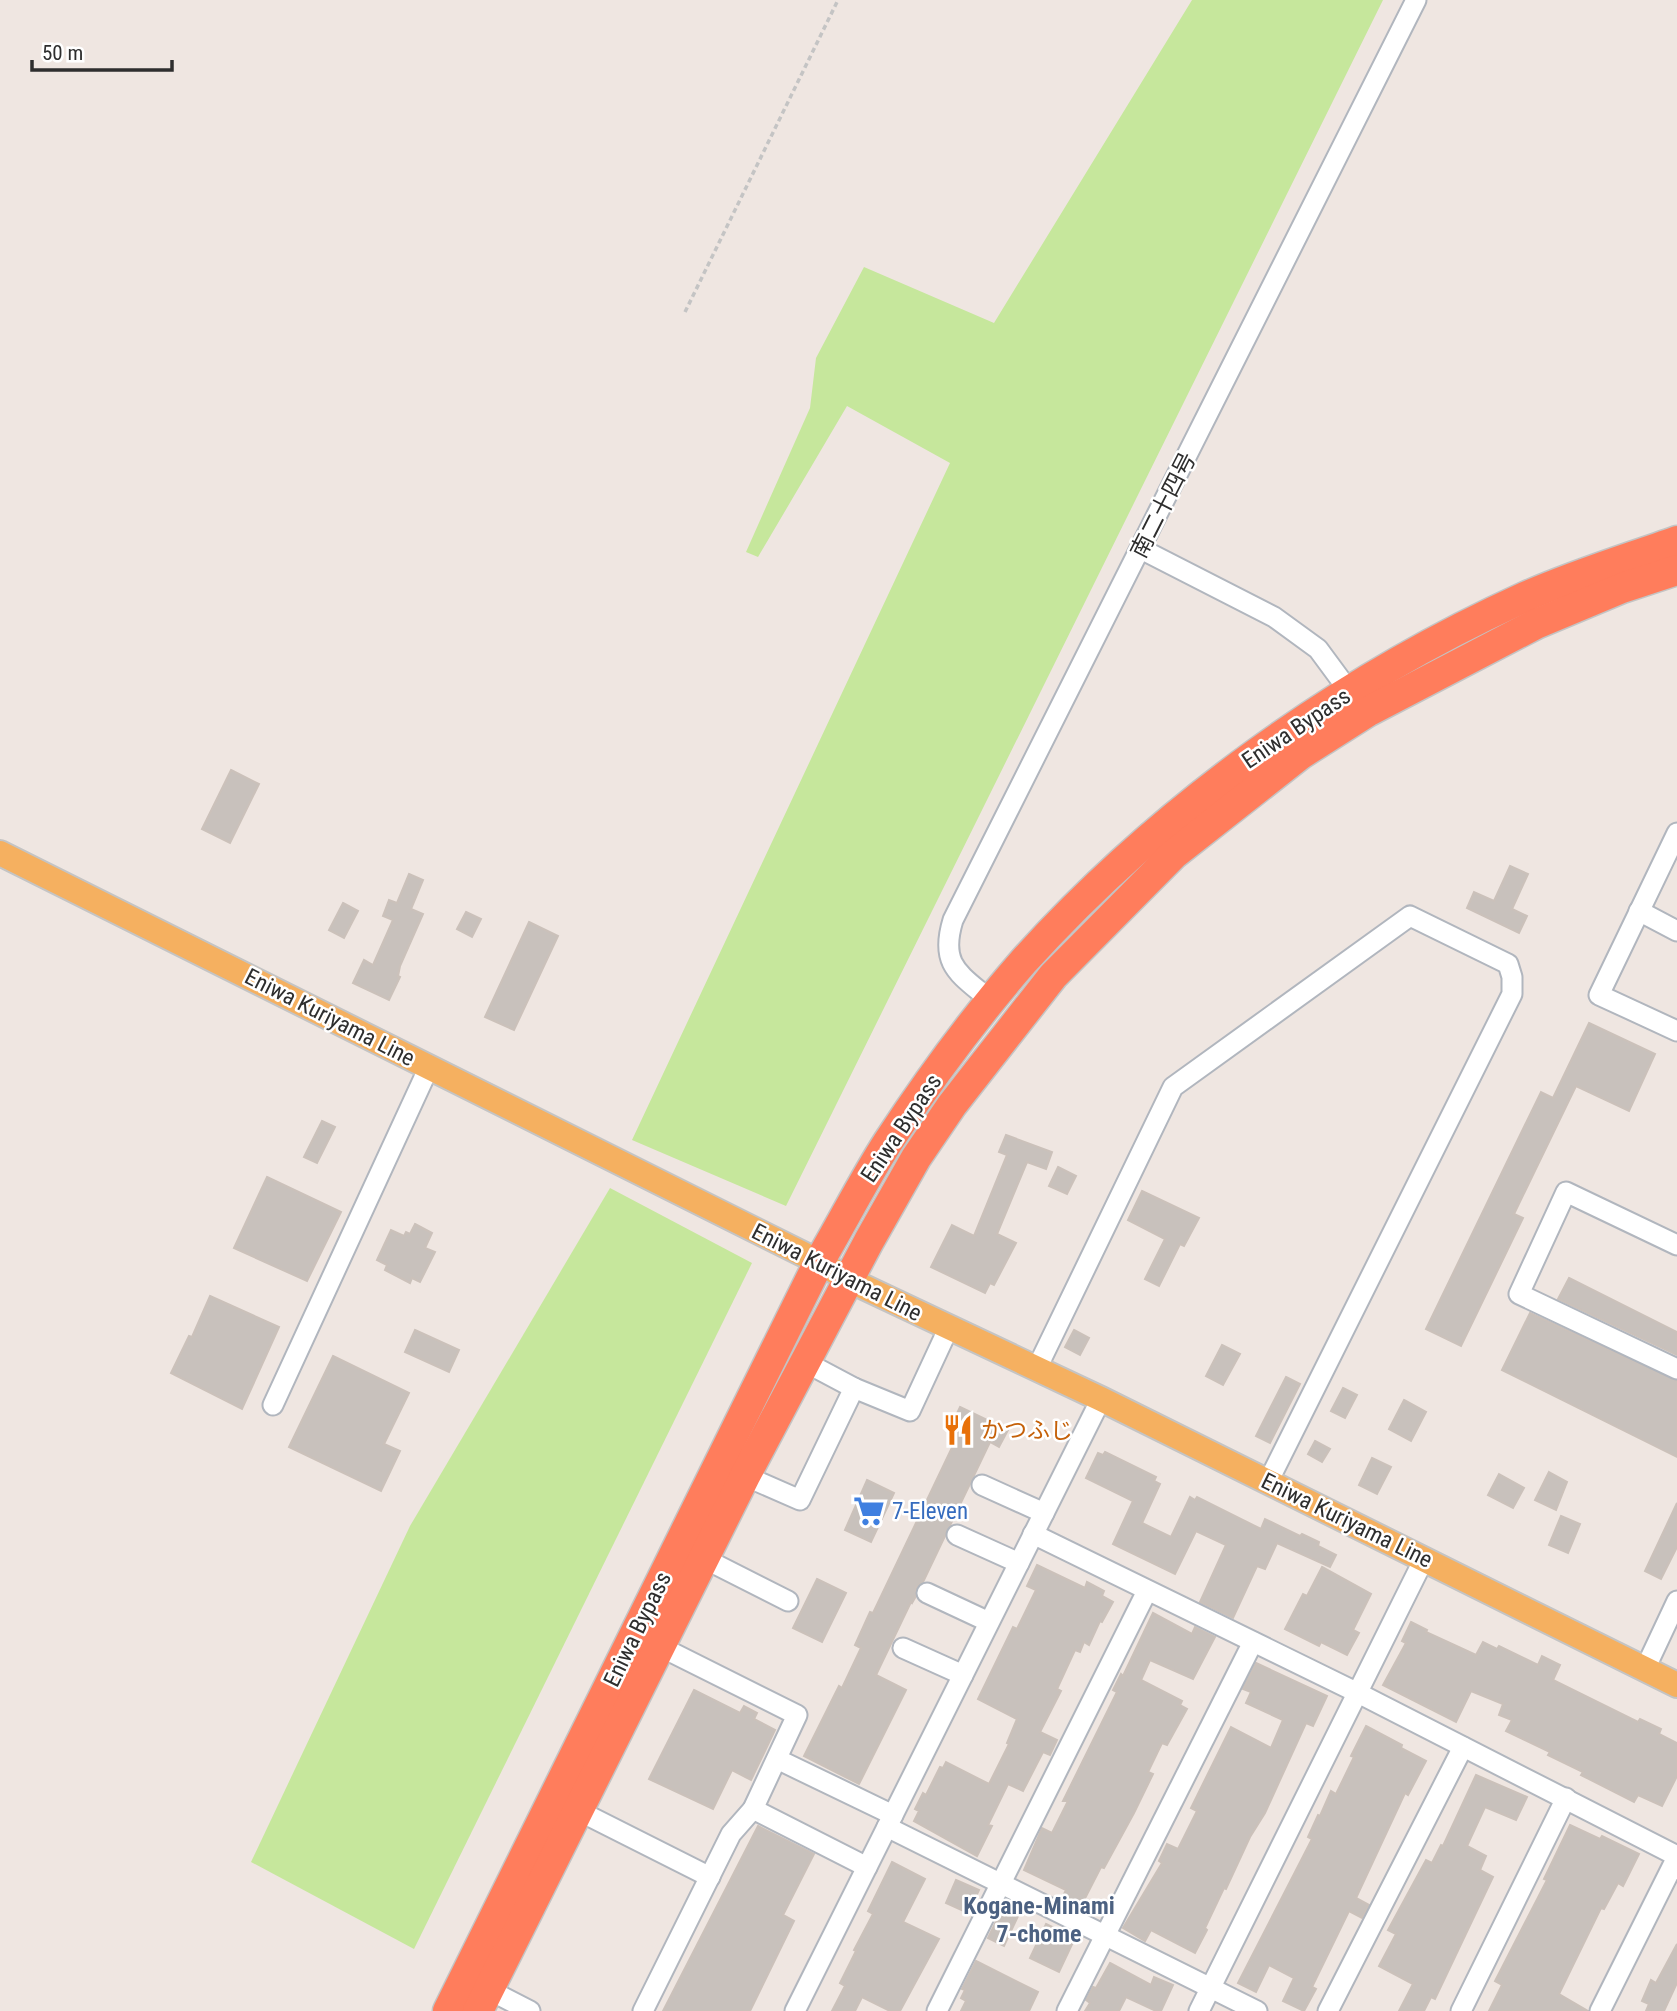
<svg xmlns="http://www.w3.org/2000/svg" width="1677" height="2011" viewBox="0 0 1677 2011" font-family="'Roboto Condensed','Noto Sans JP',sans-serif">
<rect width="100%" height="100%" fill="#efe6e1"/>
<g fill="#c6e79c">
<polygon points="1192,0 1383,0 786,1206 632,1140 950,463 847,406 758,557 746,552 810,408 816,358 864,267 994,323"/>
<polygon points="610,1188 752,1263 414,1949 251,1862 410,1526"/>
</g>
<g fill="#c8c1bc" stroke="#cbc1ba" stroke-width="2">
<polygon points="231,770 259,784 230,843 202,829"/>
<polygon points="1510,866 1528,874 1512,909 1527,916 1519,933 1467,908 1474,892 1494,901"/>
<polygon points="409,874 423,880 411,909 423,914 400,966 398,976 400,977 389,1000 353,983 364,960 373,965 393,920 383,916 389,900 397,903"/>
<polygon points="343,903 358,911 344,938 329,930"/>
<polygon points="466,912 481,919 472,937 457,929"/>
<polygon points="529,922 558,936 514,1030 485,1017"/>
<polygon points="1589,1023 1655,1054 1629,1111 1576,1086 1514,1214 1523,1218 1461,1346 1426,1329 1541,1092 1553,1098"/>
<polygon points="322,1121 335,1127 317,1163 304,1157"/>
<polygon points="1006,1135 1052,1152 1046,1169 1027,1162 997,1234 1016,1243 994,1285 990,1283 985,1293 931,1267 952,1225 974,1236 1007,1155 999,1152"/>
<polygon points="1058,1167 1076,1176 1067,1194 1049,1186"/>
<polygon points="267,1177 341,1212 307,1281 234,1248"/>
<polygon points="1142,1191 1199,1218 1184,1246 1180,1244 1159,1286 1145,1279 1165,1239 1128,1220"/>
<polygon points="415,1224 432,1233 425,1248 435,1252 420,1282 412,1278 410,1283 385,1270 387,1265 377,1260 391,1230 404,1236 406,1232 410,1234"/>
<polygon points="1569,1278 1677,1332 1677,1355 1558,1299"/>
<polygon points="210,1296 279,1327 242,1409 171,1373 189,1336 192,1337"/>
<polygon points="1530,1313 1677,1381 1677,1457 1502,1370"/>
<polygon points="415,1330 459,1350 449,1372 405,1352"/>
<polygon points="1074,1330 1089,1338 1080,1355 1065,1347"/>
<polygon points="1222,1345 1240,1354 1223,1385 1206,1376"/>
<polygon points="333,1356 409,1393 384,1444 400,1451 381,1491 289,1447"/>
<polygon points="1286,1377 1300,1384 1270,1443 1256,1436"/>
<polygon points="1343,1388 1357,1395 1345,1418 1331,1411"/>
<polygon points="1404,1400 1426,1412 1411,1441 1389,1429"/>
<polygon points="960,1407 1008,1430 999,1447 990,1442 923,1582 916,1587 916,1596 912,1603 911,1602 876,1675 906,1690 859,1784 804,1756 839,1686 842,1688 861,1648 855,1645 870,1612 873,1613 958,1435 949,1430"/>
<polygon points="1315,1441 1330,1449 1322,1462 1308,1454"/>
<polygon points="1105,1452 1156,1477 1154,1481 1160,1484 1142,1523 1171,1537 1190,1497 1195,1500 1197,1497 1261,1529 1265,1519 1300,1536 1302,1534 1319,1542 1318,1546 1336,1555 1330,1567 1277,1543 1265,1569 1257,1566 1233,1618 1200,1602 1226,1545 1196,1531 1175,1574 1113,1544 1133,1501 1086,1478 1098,1453 1103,1455"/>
<polygon points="1372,1458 1391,1467 1377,1494 1359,1485"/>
<polygon points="1549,1472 1567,1482 1556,1510 1535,1500"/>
<polygon points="1499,1474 1524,1488 1513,1508 1488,1495"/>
<polygon points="867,1480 894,1493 871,1542 845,1530"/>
<polygon points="1677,1503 1677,1547 1661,1579 1645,1571"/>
<polygon points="1561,1516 1580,1524 1568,1553 1549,1545"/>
<polygon points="1037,1565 1085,1588 1087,1582 1104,1591 1102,1596 1113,1602 1102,1622 1100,1621 1089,1645 1084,1642 1080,1652 1075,1650 1057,1689 1061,1691 1040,1732 1057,1740 1050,1755 1043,1752 1023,1791 1008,1784 988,1825 992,1826 977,1856 914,1821 919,1811 915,1809 923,1793 926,1795 940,1767 943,1768 946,1762 989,1784 1009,1744 1007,1743 1017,1719 978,1699 1013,1627 1017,1629 1036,1590 1027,1586"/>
<polygon points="1322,1567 1371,1594 1353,1630 1359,1633 1347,1655 1321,1642 1319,1646 1285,1629 1303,1594 1307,1596"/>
<polygon points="817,1579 846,1593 822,1642 793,1628"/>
<polygon points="1153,1613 1192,1634 1195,1627 1215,1637 1193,1679 1150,1660 1141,1680 1182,1701 1180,1705 1187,1709 1167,1745 1162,1743 1148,1772 1153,1774 1134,1813 1104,1868 1101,1867 1080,1908 1062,1898 1066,1890 1024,1870 1042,1828 1052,1833 1068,1801 1063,1801 1117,1692 1113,1690 1121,1674 1123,1676"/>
<polygon points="1411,1622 1427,1630 1426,1632 1476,1655 1483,1642 1497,1649 1499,1646 1538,1665 1542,1656 1560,1665 1553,1680 1638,1722 1640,1719 1661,1729 1659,1734 1677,1743 1677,1776 1662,1806 1638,1795 1634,1802 1581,1775 1583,1772 1548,1755 1550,1752 1506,1731 1512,1720 1499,1715 1503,1704 1471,1691 1456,1722 1383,1685 1406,1643 1402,1641"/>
<polygon points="1256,1663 1327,1696 1313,1726 1306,1723 1265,1813 1250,1837 1226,1889 1224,1888 1205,1928 1207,1930 1195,1953 1151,1930 1145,1941 1123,1928 1162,1863 1159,1861 1167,1844 1178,1849 1197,1811 1191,1808 1231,1727 1271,1748 1283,1720 1246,1703 1251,1692 1243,1689"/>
<polygon points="694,1690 740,1713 744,1706 757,1713 754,1719 775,1730 751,1780 732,1770 713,1809 649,1779"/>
<polygon points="1366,1726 1402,1745 1401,1748 1426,1761 1408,1795 1405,1793 1356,1898 1369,1905 1362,1918 1349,1911 1312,1987 1316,1989 1304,2011 1283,2001 1294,1978 1269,1965 1256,1992 1238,1983 1312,1839 1308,1837 1318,1815 1320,1816 1331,1791 1336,1794 1354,1757 1351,1756"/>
<polygon points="1476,1775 1527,1797 1516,1820 1485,1807 1467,1846 1486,1856 1480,1870 1493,1877 1435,1999 1431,1997 1424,2011 1399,2011 1413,1984 1379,1966 1396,1934 1388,1930 1426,1860 1432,1863 1441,1845 1443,1846"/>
<polygon points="1570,1825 1600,1839 1602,1836 1639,1854 1623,1886 1618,1883 1604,1909 1601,1908 1559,1994 1588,2011 1489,2011 1502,1985 1495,1981 1547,1880 1544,1879"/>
<polygon points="758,1826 814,1854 783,1915 794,1921 750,2011 663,2011"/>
<polygon points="892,1862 925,1879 903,1922 939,1939 900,2011 890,2011 862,1997 855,2011 832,2011 845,1986 840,1983 856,1951 854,1950 873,1914 868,1911"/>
<polygon points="956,1880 979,1890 968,1913 946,1903"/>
<polygon points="1004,1905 1020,1912 1004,1946 988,1938"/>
<polygon points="1046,1924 1075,1938 1059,1972 1030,1958"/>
<polygon points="1677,1944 1677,1983 1664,2011 1646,2011 1649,2004 1642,2001 1651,1980 1656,1983"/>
<polygon points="976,1961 1038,1992 1029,2011 961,2011 966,2001 961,1998 965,1990 962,1989"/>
<polygon points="1110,1963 1151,1985 1154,1977 1173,1985 1161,2011 1156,2011 1126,1997 1119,2011 1085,2011 1090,2003 1086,2000 1093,1987 1096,1988"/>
</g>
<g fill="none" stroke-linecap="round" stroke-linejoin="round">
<defs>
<g id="minor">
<polyline points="1141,549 1274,617 1318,649 1349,691"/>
<polyline points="1677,833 1599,995 1677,1031"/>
<polyline points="1639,911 1677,931"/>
<path d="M991,1001C960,974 939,966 953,920L1416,0"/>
<polyline points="1677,1245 1566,1192 1519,1294 1677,1369"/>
<polyline points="1037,1368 1173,1087 1410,916 1508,964 1512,977 1512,994 1268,1482"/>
<polyline points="854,1388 910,1411 949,1327"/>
<polyline points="273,1405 429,1067"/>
<polyline points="745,1476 800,1500 854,1388 805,1362"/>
<polyline points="982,1485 1044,1513"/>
<polyline points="1033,1534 1358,1693 1677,1856"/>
<polyline points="957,1535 1019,1563"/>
<polyline points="705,1559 788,1601"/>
<polyline points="927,1593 989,1622"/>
<polyline points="903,1648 963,1675"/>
<polyline points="1645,1669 1677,1601"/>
<polyline points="777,1759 893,1815"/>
<polyline points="753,1809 867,1867"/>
<polyline points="579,1811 710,1877"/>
<polyline points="887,1827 1257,2011"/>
<polyline points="489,1990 530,2011"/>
<polyline points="643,2011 731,1834 753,1809 797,1715 661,1647"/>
<polyline points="795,2011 1101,1399"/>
<polyline points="937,2011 1147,1591"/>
<polyline points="1067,2011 1253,1642"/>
<polyline points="1199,2011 1424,1559"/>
<polyline points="1328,2011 1463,1747"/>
<polyline points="1461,2011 1566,1798"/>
<polyline points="1600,2011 1677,1857"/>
</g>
<polyline id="major" points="0,853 819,1262 849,1280 1101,1399 1677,1685"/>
<g id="highway">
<path d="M448,2011L819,1262C842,1223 863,1181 888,1142C928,1081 975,1017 1023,962C1161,809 1338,682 1525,597C1574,575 1627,559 1677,541"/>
<polyline points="478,2011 745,1476 869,1241 916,1158 952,1105 1053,976 1174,854 1301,754 1367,712 1536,624 1622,588 1677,570"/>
</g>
</defs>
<use href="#minor" stroke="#b1b6be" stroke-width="23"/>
<use href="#major" stroke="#c4c4c4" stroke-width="28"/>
<use href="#highway" stroke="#c4c4c4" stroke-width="33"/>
<polyline stroke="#c4c4c4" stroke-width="3.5" stroke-dasharray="5 3.5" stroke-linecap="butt" points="685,312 838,0"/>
<use href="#minor" stroke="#fff" stroke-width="19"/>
<use href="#major" stroke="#f5b060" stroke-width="24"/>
<use href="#highway" stroke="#ff7d5c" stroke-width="30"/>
</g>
<defs>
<symbol id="restaurant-bare" viewBox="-9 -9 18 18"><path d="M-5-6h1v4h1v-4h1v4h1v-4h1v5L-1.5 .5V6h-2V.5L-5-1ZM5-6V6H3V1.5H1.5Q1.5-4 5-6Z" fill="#e8710a" stroke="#fff" stroke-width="2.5" paint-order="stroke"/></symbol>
<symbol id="supermarket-bare" viewBox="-9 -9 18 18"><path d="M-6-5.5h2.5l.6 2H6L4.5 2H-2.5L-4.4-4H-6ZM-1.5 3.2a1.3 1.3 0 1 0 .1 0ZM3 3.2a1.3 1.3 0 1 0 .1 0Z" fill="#3f7fe0" stroke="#fff" stroke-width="2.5" paint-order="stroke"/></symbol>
</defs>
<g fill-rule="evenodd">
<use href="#restaurant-bare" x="936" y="1408" width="44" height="44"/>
<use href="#supermarket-bare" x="847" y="1489" width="44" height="44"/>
</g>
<g text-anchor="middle" stroke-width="5" stroke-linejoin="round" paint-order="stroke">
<g font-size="23" fill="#2e2e2e" stroke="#fff">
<text transform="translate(1163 505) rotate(-63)" y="8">南二十四号</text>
<text transform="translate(1296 728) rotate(-34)" y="8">Eniwa Bypass</text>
<text transform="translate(330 1017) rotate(27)" y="8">Eniwa Kuriyama Line</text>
<text transform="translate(901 1128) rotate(-56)" y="8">Eniwa Bypass</text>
<text transform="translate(837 1272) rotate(27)" y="8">Eniwa Kuriyama Line</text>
<text transform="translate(1347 1520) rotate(26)" y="8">Eniwa Kuriyama Line</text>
<text transform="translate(637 1629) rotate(-64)" y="8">Eniwa Bypass</text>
</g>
<g font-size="23" fill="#c56008" stroke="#fff" text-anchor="start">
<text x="981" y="1438">かつふじ</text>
</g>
<g font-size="23" fill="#366cbe" stroke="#fff" text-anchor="start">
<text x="892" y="1519">7-Eleven</text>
</g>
<g font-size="24" font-weight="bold" fill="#4c6181" stroke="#fff">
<text x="1039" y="1914">Kogane-Minami<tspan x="1039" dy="28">7-chome</tspan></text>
</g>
</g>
<path d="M32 60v10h140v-10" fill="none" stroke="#2e2e2e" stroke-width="3.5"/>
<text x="42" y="60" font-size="21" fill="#2e2e2e" stroke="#ffffff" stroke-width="5" paint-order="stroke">50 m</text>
</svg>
